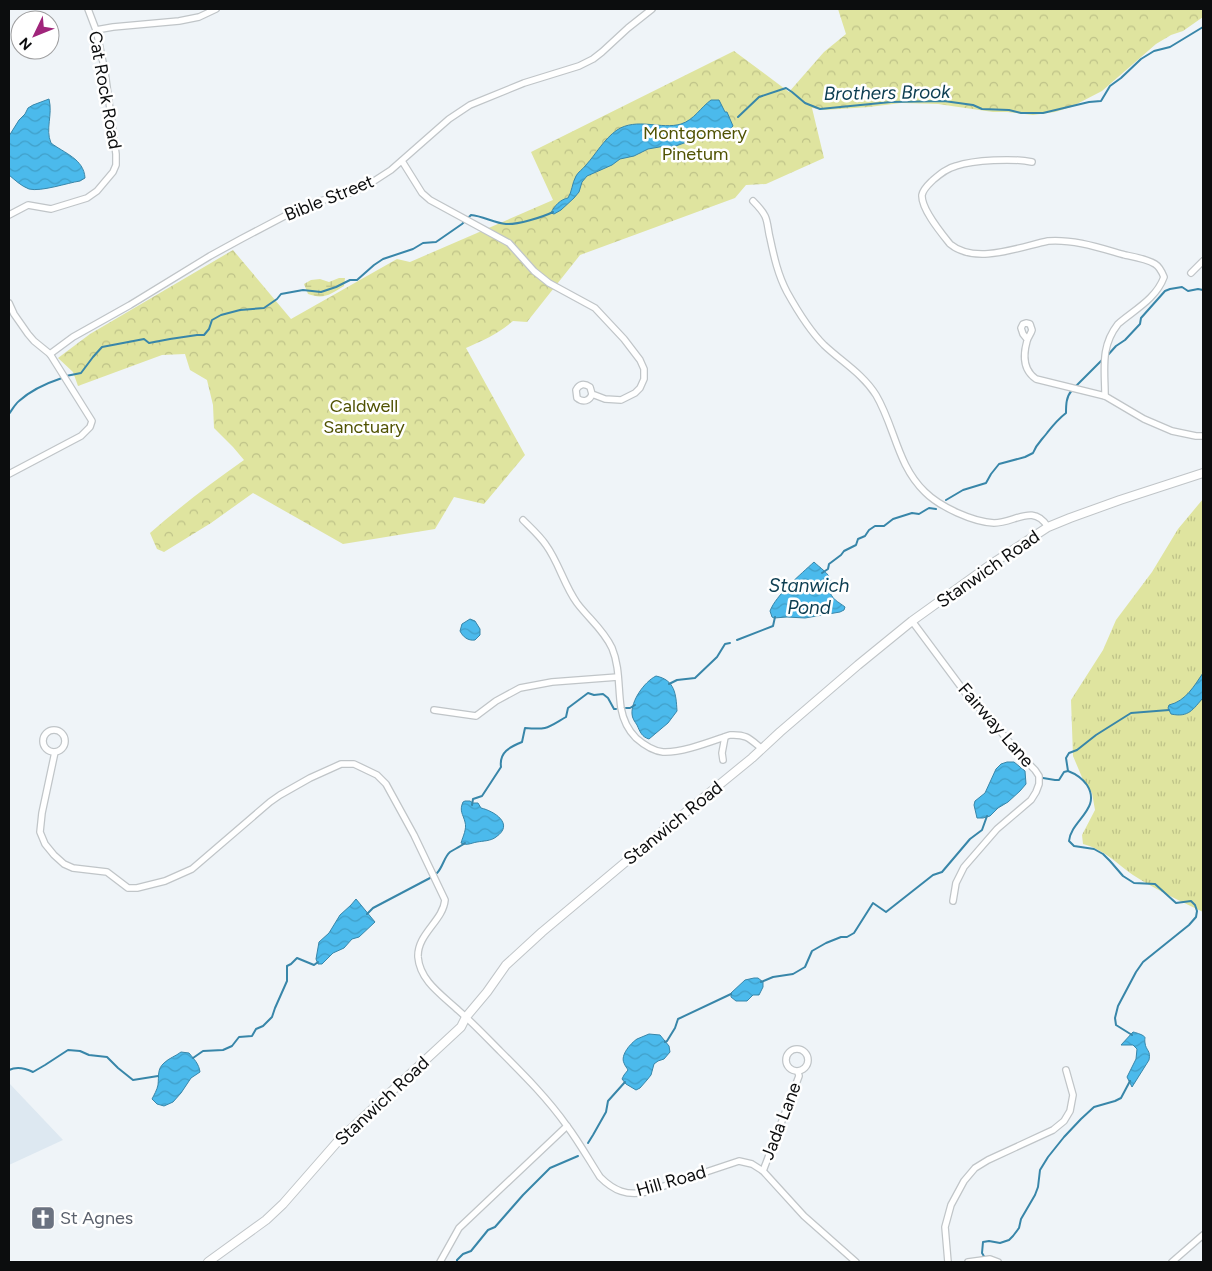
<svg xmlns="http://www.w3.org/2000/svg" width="1212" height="1271" viewBox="0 0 1212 1271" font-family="Figtree,sans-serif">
<defs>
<pattern id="grass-tufts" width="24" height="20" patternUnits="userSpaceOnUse" patternTransform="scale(1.25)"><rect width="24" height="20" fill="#dfe49f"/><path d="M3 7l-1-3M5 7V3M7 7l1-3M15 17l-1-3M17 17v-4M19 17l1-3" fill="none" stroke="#bec288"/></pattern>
<pattern id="wetland-marsh" width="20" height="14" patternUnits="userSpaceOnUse" patternTransform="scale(1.25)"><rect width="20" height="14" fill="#dfe49f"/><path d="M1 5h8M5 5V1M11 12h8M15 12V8" fill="none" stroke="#bec288"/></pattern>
<pattern id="park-crowns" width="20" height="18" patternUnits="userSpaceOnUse" patternTransform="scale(1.25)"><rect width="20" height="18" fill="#dfe49f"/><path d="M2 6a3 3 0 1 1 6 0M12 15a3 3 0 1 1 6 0" fill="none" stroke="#bec288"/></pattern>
<pattern id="water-waves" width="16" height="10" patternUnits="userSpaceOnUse" patternTransform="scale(1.25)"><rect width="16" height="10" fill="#4bbaec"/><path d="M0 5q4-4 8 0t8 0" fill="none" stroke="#409fc9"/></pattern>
</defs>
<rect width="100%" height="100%" fill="#eff4f8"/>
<polygon fill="#dde8f1" points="9,1083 63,1140 9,1165"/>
<path fill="url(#grass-tufts)" d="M1203,499V912C1180,901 1155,889 1133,875C1116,863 1105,850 1083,844L1082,835L1095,810L1092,793L1084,782L1073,756L1071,700L1103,650L1116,620L1152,572L1178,529Z"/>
<path fill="url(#wetland-marsh)" d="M339,278H345L344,286C331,294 324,300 308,294L304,284L311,280L320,279L329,282Z"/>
<path fill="url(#park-crowns)" d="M838,9H1203V17L1183,31L1171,35L1156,44L1102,91L1071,107L1055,112L1033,115L1007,112H993L938,104L901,103L869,107L825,110L812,108L824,158L766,184L746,185L735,198L580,255L527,322L513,321C498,334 484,340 466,348L525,455L484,504L454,497L435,529L343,544L253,493L211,523L164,552L157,549L150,533C180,507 211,483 244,460L233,447L214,428L213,405L207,380L190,370L185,354L162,355L78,386L73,372L58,358L90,334L233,250L291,319L397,259L410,262L553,200L531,152L734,51L789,92L824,52L846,34Z"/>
<g fill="url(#water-waves)" stroke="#3886a9">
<path d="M49,99C53,115 45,129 51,143C64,153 84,159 85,178L80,181C67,183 41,192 29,189C21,186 15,180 9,175V136L19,120L25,114L28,108L33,105Z"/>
<path d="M711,100H719L725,112H727L733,126L728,131L724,132L712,133L673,147L665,146L648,149L634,156L620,159L612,165L587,176L582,182L579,192L574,198L561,210L554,214L551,213C554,206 561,199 568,198C572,192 572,183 576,176C578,172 583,169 586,165C596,154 604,139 617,130C637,117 661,130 681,124C694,120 701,107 711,100Z"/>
<path d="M814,562C819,567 830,574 831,581C832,584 830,585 830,589C830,599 839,602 845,607L844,610L840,612L805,618L787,617L774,618L772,617L770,611C776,595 801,574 814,562Z"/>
<path d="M470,619L475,621L480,629V635L475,640C468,641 463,637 460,631L462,624Z"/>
<path d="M1203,673V698C1193,709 1189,718 1171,714L1168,708L1169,705C1186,701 1194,686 1203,673Z"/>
<path d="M656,676C675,680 676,694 677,711L668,723L649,739C642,737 640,732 637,725C635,722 632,718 632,714C631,701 644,682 656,676Z"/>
<polygon points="1007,762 1014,762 1025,771 1026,784 1020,791 1008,802 998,808 990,816 983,818 977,818 974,805 975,801 985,793 996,769 1001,764"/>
<path d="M465,801H470L473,803H478L481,808C494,811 515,824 496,837C491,841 483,841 477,842C471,843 467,846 461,843C463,836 467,829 465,822C463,814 459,811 463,802Z"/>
<polygon points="356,899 375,922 359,937 352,939 344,948 333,953 322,964 318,964 316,959 319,942 329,933 340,915 351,905"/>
<polygon points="754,978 758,978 763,982 763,987 759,995 753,995 747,1001 736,1001 731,997 731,993 745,980"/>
<path d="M1133,1032C1134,1032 1140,1034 1142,1035C1147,1038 1144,1037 1145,1043C1146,1051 1151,1050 1149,1060L1132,1087L1127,1077L1136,1059L1137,1049L1133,1045H1121Z"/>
<path d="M649,1034L660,1035L669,1046L670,1052L664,1059L658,1061L654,1064L651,1075L647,1080L640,1088L636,1090L626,1084L622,1079L624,1075L628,1070C627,1068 625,1066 624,1063C620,1055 631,1043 637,1039C641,1037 645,1036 649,1034Z"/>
<path d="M181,1052L189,1053C194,1059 199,1064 200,1072L191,1078L181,1093L173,1102L164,1106L157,1104L152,1099C154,1095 157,1090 158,1085C159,1076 157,1069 164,1063C169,1058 176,1056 181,1052Z"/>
</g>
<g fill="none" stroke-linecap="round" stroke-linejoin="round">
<g stroke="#3886a9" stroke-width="2">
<polyline points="738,117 759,97 786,88 792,92 805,103 820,109 891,102 944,101 973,105 982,109 1009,110 1021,113 1043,113 1089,102 1101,101 1110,86 1121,78 1141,59 1154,51 1170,47 1203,27"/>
<polyline points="1107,356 1116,346 1125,340 1140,324 1141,318 1165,291 1170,289 1182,287 1188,291 1198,289 1203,290"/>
<path d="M66,376L81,373L93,357L102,347L144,339L149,343L170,339L197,335H204L209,329L212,320L221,315L240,310L264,308L277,299L281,294L303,290L321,292L336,287L350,280H357L374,265L383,259L413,249L423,243L436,242L462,224L471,215C483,216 494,223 506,224C517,225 543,217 553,212"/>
<polyline points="1075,387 1103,359"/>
<path d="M9,414C12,410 15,404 19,401C31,390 47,383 62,378"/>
<path d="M946,500L963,490L986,483L991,474L999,464L1025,457L1033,453C1037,443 1041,441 1047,433C1054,424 1057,420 1066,413C1066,405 1066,397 1072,390"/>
<polyline points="822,573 828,569 829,564 841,555 844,551 856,545 858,539 865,536 869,530 875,526 884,526 893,519 912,513 919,514 929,508 936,509"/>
<polyline points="737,640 773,626 775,617"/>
<polyline points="669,684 677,680 695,678 717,657 725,644 730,643"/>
<polyline points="626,708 630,708 635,705"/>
<path d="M1068,771C1076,774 1082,778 1087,785C1102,809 1071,820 1069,841L1074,846L1094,849L1103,854L1110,861L1123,876L1134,883L1155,884L1176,903L1191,901L1195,905L1197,911L1196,917L1189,925L1143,962L1136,972L1118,1006L1115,1018L1116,1025L1132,1035"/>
<polyline points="1068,771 1066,758 1069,753 1077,750 1096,735 1131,713 1169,710"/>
<polyline points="1043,778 1055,780 1059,780 1064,772 1068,771"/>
<path d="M472,805L473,799L482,796L501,767C499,752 510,747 522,742L525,728C548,730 547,728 566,717L568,708L588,693L594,695L603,694L608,698L614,709H616"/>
<path d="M437,873C443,867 444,857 450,852C455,849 461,846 465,843"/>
<polyline points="367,914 373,908 430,878"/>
<polyline points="761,982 773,977 793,974 805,967 812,951 826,943 841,937 847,937 854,933 873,903 886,912 933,875 942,872 970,839 982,830 987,816"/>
<polyline points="665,1042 667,1041 675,1028 678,1019 731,994"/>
<polyline points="193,1058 203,1051 223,1050 232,1046 239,1037 252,1036 256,1029 263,1026 272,1017 275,1008 287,981 287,966 291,964 297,958 314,965 318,962"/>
<path d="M9,1070C17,1066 25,1068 33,1072L45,1065L68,1050L80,1051L89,1055L107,1057L118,1068L133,1080L158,1076"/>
<polyline points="588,1143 593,1135 606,1112 608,1101 625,1082"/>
<polyline points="985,1258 982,1253 983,1242 989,1241 1000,1243 1009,1240 1013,1236 1019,1228 1021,1219 1035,1195 1038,1187 1040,1170 1048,1157 1064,1137 1081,1119 1094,1107 1115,1101 1121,1098 1130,1081"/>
<polyline points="457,1262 457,1260 463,1254 471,1251 488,1230 495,1227 523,1195 550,1168 578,1156"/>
</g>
<defs>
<g id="minor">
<polyline points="96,30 113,27 179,21 199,17 216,9"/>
<path d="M402,161L422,193L430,200L509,243L534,271L549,283L595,308L624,339L640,360L644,369V379L640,388L635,393L621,400L605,399L592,394L590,387C584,383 579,384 576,390L577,398C583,403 590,401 592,394"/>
<path d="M1032,162C1013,158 974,160 956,166C947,168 940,174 933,180C929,184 923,189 922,195C921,209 942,234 950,244C975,265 1020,247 1048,241C1074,239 1100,248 1125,255C1135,257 1147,259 1155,264C1160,267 1162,272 1164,277C1156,299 1134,310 1118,324C1100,347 1105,369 1105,396"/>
<path d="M753,201C757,205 762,210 765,216C768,222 768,231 770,238C774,257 778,275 787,292C797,310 809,330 824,345C842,362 863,374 876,395C895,427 897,465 925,492C940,507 973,522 994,523C1015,523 1033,503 1048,527"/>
<polyline points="9,215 28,205 51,209 87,198 97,191 113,172 116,165 116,154 105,72 99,43 96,30 88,9"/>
<polyline points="1191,273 1203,261"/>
<polyline points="9,303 14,314 28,334 34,341 50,354 92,421 90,427 81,436 9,474"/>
<path d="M1027,339L1023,334L1021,328L1023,324L1026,323L1030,324L1032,330C1031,334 1028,337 1027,341C1023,355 1023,370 1036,379L1105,396L1144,419L1172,431L1196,436H1203"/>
<polyline points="50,354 73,337 130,305 210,256 241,239 298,209 316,202 354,192 371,183 391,170 449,119 470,105 524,83 579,66 593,59 602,52 628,28 652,9"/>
<path d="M523,520C531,528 540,536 546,545C559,563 564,585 577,603C589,619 603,629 612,648C620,667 618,688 621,708C623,719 628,730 636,738C644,745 653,751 663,752C682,753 712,741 730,735C747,734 750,739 762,749"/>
<polyline points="912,621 970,699 990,719 1022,757 1035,770 1039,776 1039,784 1036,792 1031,800 997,829 964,867 956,883 953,901"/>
<polyline points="434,710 476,716 496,701 520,688 552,682 618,677"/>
<circle cx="54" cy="741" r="11"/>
<path d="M55,752L42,813L40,832L45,844L54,855L64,864L73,868L107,872L128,888H137L165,881L192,869L270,802L280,795L310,778L341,764H354L377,775L386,784L414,835L445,900C443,921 417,934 418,957C420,981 442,995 458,1010C473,1023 487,1038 501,1052C525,1076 548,1099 567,1126C579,1142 589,1160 600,1177C614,1191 627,1196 646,1192L739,1161L752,1164L763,1171L804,1216L856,1262"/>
<polyline points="723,760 722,753 725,737"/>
<circle cx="797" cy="1060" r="11"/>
<polyline points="763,1171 799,1076 798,1072"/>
<polyline points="440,1262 459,1228 567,1126"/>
<polyline points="948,1262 945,1227 951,1205 964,1181 975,1168 988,1160 1053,1130 1064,1121 1070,1111 1073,1095 1066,1070"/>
<polyline points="968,1262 990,1259 998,1262"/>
<polyline points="1172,1262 1203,1235"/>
</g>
<polyline id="tertiary" points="208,1262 266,1220 283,1204 339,1140 461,1027 466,1017 487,992 506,965 542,932 659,834 752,758 780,732 858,665 912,621 990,565 1048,527 1070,518 1120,500 1203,473"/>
</defs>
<use href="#minor" stroke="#c0c5c8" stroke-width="8"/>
<use href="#tertiary" stroke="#c0c5c8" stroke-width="10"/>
<use href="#minor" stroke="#fff" stroke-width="5.5"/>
<use href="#tertiary" stroke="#fff" stroke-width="8"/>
</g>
<defs>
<symbol id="church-square" viewBox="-11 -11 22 22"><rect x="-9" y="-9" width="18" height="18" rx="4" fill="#6b7280" stroke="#fff"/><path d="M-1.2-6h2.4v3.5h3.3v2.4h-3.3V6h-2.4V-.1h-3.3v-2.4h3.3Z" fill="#fff"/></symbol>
</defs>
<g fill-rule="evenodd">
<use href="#church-square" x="29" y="1204" width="28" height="28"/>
</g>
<g text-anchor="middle" stroke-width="5" stroke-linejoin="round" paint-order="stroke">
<g font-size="18" fill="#0c0d0e" stroke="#fff">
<text transform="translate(105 90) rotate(80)" y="6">Cat Rock Road</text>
<text transform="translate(329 198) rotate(-22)" y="6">Bible Street</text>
<text transform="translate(988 569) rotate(-35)" y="6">Stanwich Road</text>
<text transform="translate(996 725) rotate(49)" y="6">Fairway Lane</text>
<text transform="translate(673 823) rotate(-39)" y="6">Stanwich Road</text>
<text transform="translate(382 1101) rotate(-43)" y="6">Stanwich Road</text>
<text transform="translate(781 1121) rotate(-69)" y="6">Jada Lane</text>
<text transform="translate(671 1181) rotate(-16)" y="6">Hill Road</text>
</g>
<g font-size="18" fill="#505203" stroke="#fff">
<text x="695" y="139">Montgomery<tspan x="695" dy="21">Pinetum</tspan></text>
<text x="364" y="412">Caldwell<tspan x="364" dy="21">Sanctuary</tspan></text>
</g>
<g font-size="18" fill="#5b616d" stroke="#fff" text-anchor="start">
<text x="60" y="1224">St Agnes</text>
</g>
<g font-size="19" font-style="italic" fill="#0c3d51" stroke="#fff">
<text transform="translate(887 92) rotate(-1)" y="7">Brothers Brook</text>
<text x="809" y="592">Stanwich<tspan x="809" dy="22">Pond</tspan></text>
</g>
</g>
<rect width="1212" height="1271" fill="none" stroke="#0c0d0e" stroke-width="20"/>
<g transform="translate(35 35) rotate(227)"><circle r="24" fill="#ffffff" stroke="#9e9e9f"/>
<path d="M0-4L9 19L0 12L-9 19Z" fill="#a0257b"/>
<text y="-8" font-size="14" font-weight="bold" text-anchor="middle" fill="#0c0d0e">N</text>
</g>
</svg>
